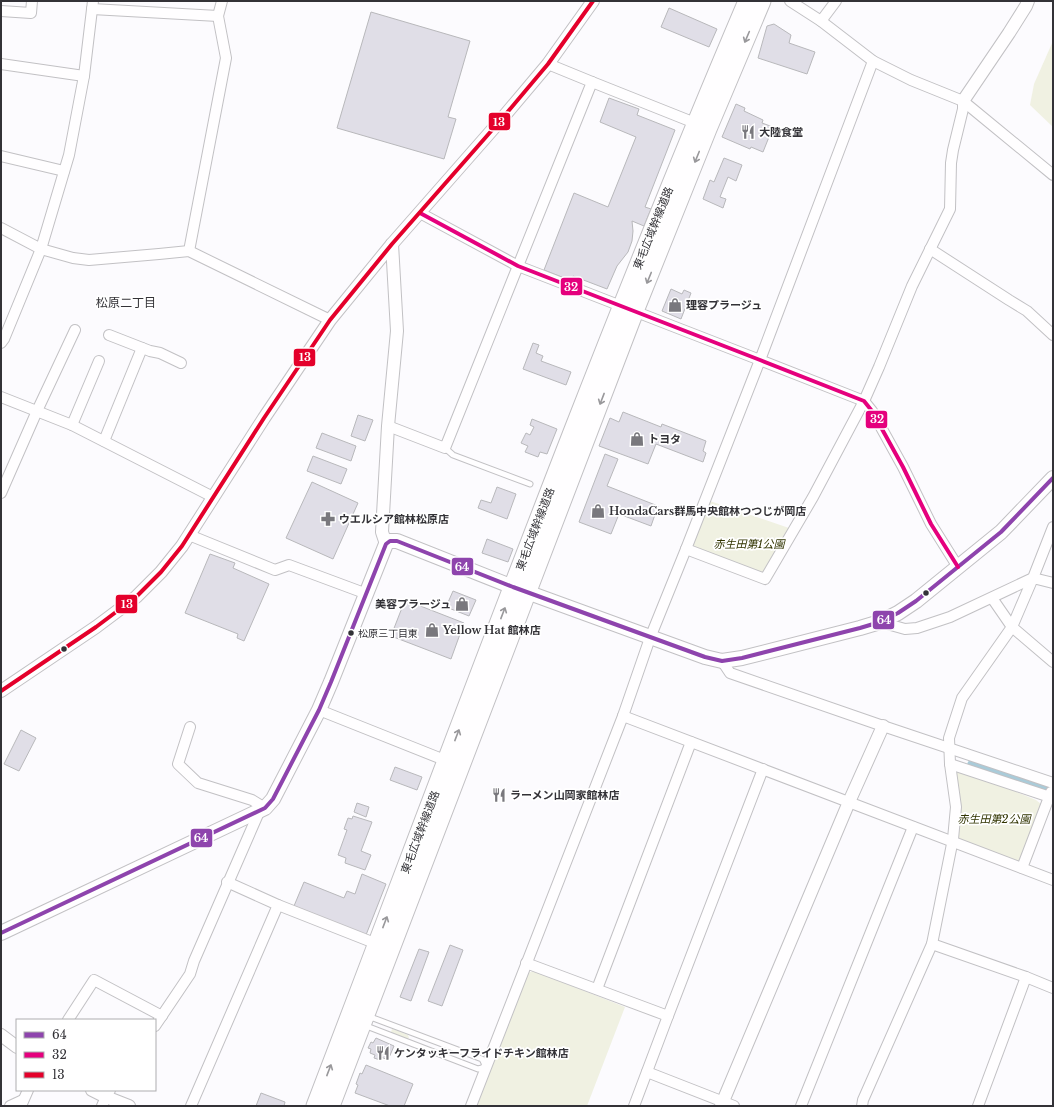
<svg xmlns="http://www.w3.org/2000/svg" width="1054" height="1107" viewBox="0 0 1054 1107" font-family="'Libre Baskerville','Noto Sans JP',serif">
<rect width="100%" height="100%" fill="#fcfbfe"/>
<g fill="#f0f1e2">
<polygon points="1053,41 1053,127 1030,105 1034,84"/>
<polygon points="710,501 789,528 765,579 690,550"/>
<polygon points="952,765 1036,800 1041,804 1021,865 953,839"/>
<polygon points="534,971 625,1007 587,1106 477,1106 527,973"/>
<polygon points="392,1029 396,1030 408,1035 409,1038 406,1040 393,1034 391,1032"/>
</g>
<g fill="none" stroke-linecap="round" stroke-linejoin="round">
<polyline stroke="#a9cbd9" stroke-width="20" points="977,766 1053,793"/>
</g>
<g fill="#e0dee7" stroke="#b8b8bb">
<polygon points="669,8 717,29 709,47 661,27"/>
<polygon points="371,12 470,41 448,117 456,119 444,159 337,128"/>
<polygon points="774,24 791,35 789,43 815,52 807,74 758,58 767,26"/>
<polygon points="609,98 639,109 637,115 675,130 645,207 651,209 644,226 632,221 633,231 632,241 628,252 617,266 607,289 573,276 572,281 544,270 574,193 608,207 636,137 600,122"/>
<polygon points="736,104 745,108 744,111 763,120 762,123 773,127 763,152 751,147 750,149 722,137"/>
<polygon points="724,158 742,165 736,181 728,177 720,197 726,199 723,208 703,199 710,180 714,182"/>
<polygon points="671,289 682,294 684,290 691,293 681,319 662,311"/>
<polygon points="533,343 539,345 536,353 543,356 541,361 571,372 566,385 523,369"/>
<polygon points="623,412 661,427 662,424 706,441 703,451 706,453 703,462 656,444 648,464 599,446 610,418 619,422"/>
<polygon points="358,415 373,420 365,441 351,436"/>
<polygon points="532,419 557,429 547,454 540,452 538,457 525,452 528,446 521,443 526,433 530,435 534,427 530,425"/>
<polygon points="322,433 356,446 351,461 316,448"/>
<polygon points="605,454 618,459 607,486 658,506 651,526 619,514 611,534 579,522"/>
<polygon points="313,456 347,469 341,484 307,471"/>
<polygon points="312,482 358,503 333,559 286,538"/>
<polygon points="497,487 516,494 507,519 478,508 481,500 491,503"/>
<polygon points="487,539 513,549 508,562 482,553"/>
<polygon points="210,554 235,563 233,568 269,584 244,641 237,638 238,634 185,613"/>
<polygon points="453,591 476,600 469,616 446,607"/>
<polygon points="405,600 464,623 451,659 391,636"/>
<polygon points="21,730 36,738 19,771 4,764"/>
<polygon points="395,767 422,777 417,790 390,780"/>
<polygon points="357,803 369,807 366,817 354,812"/>
<polygon points="353,816 372,822 361,851 371,855 365,870 345,863 346,858 338,855 347,830 344,829 348,818 352,819"/>
<polygon points="362,874 386,884 366,935 294,906 304,882 344,898 347,891 355,894"/>
<polygon points="450,945 463,950 442,1006 428,1001"/>
<polygon points="419,949 429,952 411,1001 400,997"/>
<polygon points="376,1038 394,1046 388,1060 381,1057 380,1060 374,1058 375,1055 370,1053 371,1049 368,1048 371,1042 373,1043"/>
<polygon points="366,1065 413,1084 404,1106 390,1106 355,1093 358,1085 356,1084 360,1073 362,1074"/>
<polygon points="261,1093 285,1102 284,1106 256,1106"/>
</g>
<g fill="none" stroke-linecap="round" stroke-linejoin="round">
<defs>
<g id="service">
<polyline points="445,448 453,455 530,484"/>
<polygon points="373,1018 482,1059 486,1067 478,1069 369,1027 364,1019"/>
</g>
<g id="minor">
<polyline points="790,1 821,21 873,61 911,80 963,101 1053,175"/>
<polyline points="92,9 218,16"/>
<polyline points="1,11 31,13 32,1"/>
<polyline points="821,21 836,1"/>
<polyline points="1,64 84,76"/>
<polyline points="592,82 700,125"/>
<polyline points="1,156 64,171"/>
<polyline points="420,213 518,266 760,360 864,401 872,411 903,467 931,524 958,567"/>
<polyline points="1,228 41,249 73,258 89,260 159,254 189,251 330,320"/>
<polyline points="930,249 1009,300 1027,311 1053,335"/>
<polyline points="189,251 226,58 218,16 222,1"/>
<polyline points="109,335 150,351 160,353 181,363"/>
<polyline points="1,343 4,339 41,249 69,155 84,76 93,1"/>
<polyline points="1,397 72,425 213,497"/>
<polyline points="72,425 99,361"/>
<polyline points="388,426 445,448 518,266 592,82 548,64"/>
<polyline points="104,441 142,348"/>
<polyline points="1,493 37,411 75,330"/>
<polyline points="189,535 275,570 289,565 367,594"/>
<polyline points="686,549 765,579 813,497 864,401 879,367 912,286 950,209 951,163 953,150 963,109 963,101"/>
<polyline points="1053,583 1033,578 1012,627 1053,662"/>
<polyline points="880,622 905,629 917,628 950,617 1033,578 1053,527"/>
<polyline points="722,661 730,673 883,726 1053,783"/>
<polyline points="319,710 447,761"/>
<polyline points="623,716 1053,880"/>
<polyline points="190,727 178,764 198,783 252,800 265,808"/>
<polyline points="950,764 1053,798"/>
<polyline points="1022,868 1051,792"/>
<polyline points="227,882 278,905 377,944"/>
<polyline points="932,944 1026,977 1053,988"/>
<polyline points="526,963 668,1016"/>
<polyline points="597,989 691,742"/>
<polyline points="68,1020 94,980 162,1016"/>
<polyline points="155,1026 190,974 194,961 259,812"/>
<polyline points="647,1072 734,1106"/>
<polyline points="10,1106 23,1100"/>
<polyline points="21,1106 28,1090"/>
<polyline points="102,1106 106,1097 110,1090"/>
<polyline points="191,1106 278,905"/>
<polyline points="471,1106 623,716 650,638 686,549 760,360 873,61"/>
<polyline points="634,1106 668,1016 763,769"/>
<polyline points="801,1106 913,827"/>
<polyline points="862,1106 863,1100 932,944 953,839 956,807 950,764 949,738 962,698 1012,627 992,598"/>
<polyline points="978,1106 1026,977"/>
</g>
<g id="tertiary">
<polyline points="963,101 1009,33 1026,6 1028,1"/>
<polyline points="386,544 382,532 388,426 397,331 392,244"/>
<polyline points="1,691 96,627 136,597 161,572 182,546 264,418 330,320 392,244 500,121 548,64 593,1"/>
<polyline points="1,1035 17,1047"/>
<polyline points="92,1090 106,1097 129,1106"/>
<polyline points="721,1106 849,802 883,726"/>
</g>
<polyline id="secondary" points="1,933 265,808 273,799 319,710 331,682 386,544 390,541 397,541 513,587 705,657 722,661 742,658 860,628 880,622 898,613 916,601 1001,532 1053,478"/>
<g id="trunk">
<path d="M315,1106C456,737 592,365 747,1"/>
<polyline points="331,1106 635,311 708,129 762,1"/>
</g>
</defs>
<use href="#service" stroke="#c2c1c4" stroke-width="7"/>
<use href="#minor" stroke="#c2c1c4" stroke-width="12"/>
<use href="#tertiary" stroke="#c2c1c4" stroke-width="14"/>
<use href="#secondary" stroke="#c2c1c4" stroke-width="16"/>
<use href="#trunk" stroke="#c2c1c4" stroke-width="19"/>
<use href="#service" stroke="#fffeff" stroke-width="5"/>
<use href="#minor" stroke="#fffeff" stroke-width="10"/>
<use href="#tertiary" stroke="#fffeff" stroke-width="12"/>
<use href="#secondary" stroke="#fffeff" stroke-width="14"/>
<use href="#trunk" stroke="#fffeff" stroke-width="17"/>
<defs>
<polyline id="bus-1" points="1,933 265,808 273,799 319,710 331,682 386,544 390,541 397,541 513,587 705,657 722,661 742,658 860,628 880,622 898,613 916,601 1001,532 1053,478"/>
<polyline id="bus-2" points="420,213 518,266 760,360 864,401 872,411 903,467 931,524 958,567"/>
<polyline id="bus-3" points="1,691 96,627 136,597 161,572 182,546 264,418 330,320 392,244 500,121 548,64 593,1"/>
</defs>
<use href="#bus-1" stroke="#fff" stroke-width="7"/>
<use href="#bus-2" stroke="#fff" stroke-width="7"/>
<use href="#bus-3" stroke="#fff" stroke-width="7"/>
<use href="#bus-1" stroke="#8e44ad" stroke-width="4"/>
<use href="#bus-2" stroke="#e5007d" stroke-width="4"/>
<use href="#bus-3" stroke="#e4002b" stroke-width="4"/>
</g>
<defs><path id="oneway-shaft" d="M-6 0H5M1.5-3L5.5 0L1.5 3" fill="none" stroke-width="1.6" stroke-linecap="round" stroke-linejoin="round"/></defs>
<g stroke="#99989b">
<use href="#oneway-shaft" transform="translate(747 37) rotate(113)"/>
<use href="#oneway-shaft" transform="translate(697 157) rotate(112)"/>
<use href="#oneway-shaft" transform="translate(649 278) rotate(112)"/>
<use href="#oneway-shaft" transform="translate(602 399) rotate(111)"/>
<use href="#oneway-shaft" transform="translate(503 613) rotate(-69)"/>
<use href="#oneway-shaft" transform="translate(457 735) rotate(-69)"/>
<use href="#oneway-shaft" transform="translate(385 922) rotate(-69)"/>
<use href="#oneway-shaft" transform="translate(329 1070) rotate(-69)"/>
</g>
<defs>
<symbol id="restaurant-bare" viewBox="-9 -9 18 18"><path d="M-5-6h1v4h1v-4h1v4h1v-4h1v5L-1.5 .5V6h-2V.5L-5-1ZM5-6V6H3V1.5H1.5Q1.5-4 5-6Z" fill="#79787d" stroke="#fff" stroke-width="2.5" paint-order="stroke"/></symbol>
<symbol id="shop-bare" viewBox="-9 -9 18 18"><path d="M-5-2.5h2.3a2.7 3.5 0 0 1 5.4 0H5L5.5 6h-11ZM-1.5-2.5h3a1.5 2.3 0 0 0-3 0Z" fill="#79787d" stroke="#fff" stroke-width="2.5" paint-order="stroke"/></symbol>
<symbol id="pharmacy-bare" viewBox="-9 -9 18 18"><path d="M-2-6h4v4h4v4h-4v4h-4v-4h-4v-4h4Z" fill="#79787d" stroke="#fff" stroke-width="2.5" paint-order="stroke"/></symbol>
</defs>
<g fill-rule="evenodd">
<use href="#restaurant-bare" x="738" y="122" width="20" height="20"/>
<use href="#shop-bare" x="665" y="295" width="20" height="20"/>
<use href="#shop-bare" x="627" y="429" width="20" height="20"/>
<use href="#shop-bare" x="588" y="501" width="20" height="20"/>
<use href="#pharmacy-bare" x="318" y="509" width="20" height="20"/>
<use href="#shop-bare" x="452" y="594" width="20" height="20"/>
<use href="#shop-bare" x="422" y="620" width="20" height="20"/>
<use href="#restaurant-bare" x="489" y="785" width="20" height="20"/>
<use href="#restaurant-bare" x="373" y="1043" width="20" height="20"/>
</g>
<g fill="#333237" stroke="#fff" stroke-width="1.5">
<circle cx="926" cy="593" r="3.5"/>
<circle cx="351" cy="633" r="3.5"/>
<circle cx="64" cy="649" r="3.5"/>
</g>
<g text-anchor="middle" stroke-width="3.5" stroke-linejoin="round" paint-order="stroke">
<g font-size="10" fill="#333237" stroke="#fff" text-anchor="start">
<text x="358" y="637">松原三丁目東</text>
</g>
<g font-size="11" font-weight="bold" fill="#333237" stroke="#fff" text-anchor="start">
<text x="759" y="136">大陸食堂</text>
<text x="686" y="309">理容プラージュ</text>
<text x="648" y="443">トヨタ</text>
<text x="609" y="515">HondaCars群馬中央館林つつじが岡店</text>
<text x="339" y="523">ウエルシア館林松原店</text>
<text x="451" y="608" text-anchor="end">美容プラージュ</text>
<text x="443" y="634">Yellow Hat 館林店</text>
<text x="510" y="799">ラーメン山岡家館林店</text>
<text x="394" y="1057">ケンタッキーフライドチキン館林店</text>
</g>
<g font-size="11" fill="#333237" stroke="#fff">
<text transform="translate(653 228) rotate(-68)" y="4">東毛広域幹線道路</text>
<text transform="translate(535 529) rotate(-69)" y="4">東毛広域幹線道路</text>
<text transform="translate(420 832) rotate(-69)" y="4">東毛広域幹線道路</text>
</g>
<g font-size="11" font-style="italic" fill="#313400" stroke="#fff">
<text x="749" y="548">赤生田第1公園</text>
<text x="994" y="823">赤生田第2公園</text>
</g>
<g font-size="12" fill="#333237" stroke="#fff">
<text x="126" y="307">松原二丁目</text>
</g>
</g>
<g stroke="#fff" stroke-width="1.5">
<rect x="488" y="112" width="23" height="19" rx="4" fill="#e4002b"/>
<rect x="560" y="277" width="23" height="19" rx="4" fill="#e5007d"/>
<rect x="293" y="348" width="23" height="19" rx="4" fill="#e4002b"/>
<rect x="865" y="410" width="23" height="19" rx="4" fill="#e5007d"/>
<rect x="451" y="557" width="23" height="19" rx="4" fill="#8e44ad"/>
<rect x="115" y="594" width="23" height="20" rx="4" fill="#e4002b"/>
<rect x="872" y="610" width="23" height="20" rx="4" fill="#8e44ad"/>
<rect x="190" y="828" width="23" height="20" rx="4" fill="#8e44ad"/>
</g>
<g font-size="11" text-anchor="middle" font-weight="bold" fill="#fff">
<text x="499" y="126">13</text>
<text x="571" y="291">32</text>
<text x="305" y="361">13</text>
<text x="877" y="423">32</text>
<text x="462" y="571">64</text>
<text x="127" y="608">13</text>
<text x="884" y="624">64</text>
<text x="201" y="842">64</text>
</g>
<rect width="1054" height="1107" fill="none" stroke="#333237" stroke-width="4"/>
<rect x="16" y="1019" width="140" height="72" fill="#ffffff" stroke="#adadaf"/>
<rect x="24" y="1032" width="20" height="6" fill="#8e44ad" stroke="#adadaf"/>
<text x="52" y="1039" font-size="12" fill="#333237">64</text>
<rect x="24" y="1052" width="20" height="6" fill="#e5007d" stroke="#adadaf"/>
<text x="52" y="1059" font-size="12" fill="#333237">32</text>
<rect x="24" y="1072" width="20" height="6" fill="#e4002b" stroke="#adadaf"/>
<text x="52" y="1079" font-size="12" fill="#333237">13</text>
</svg>
